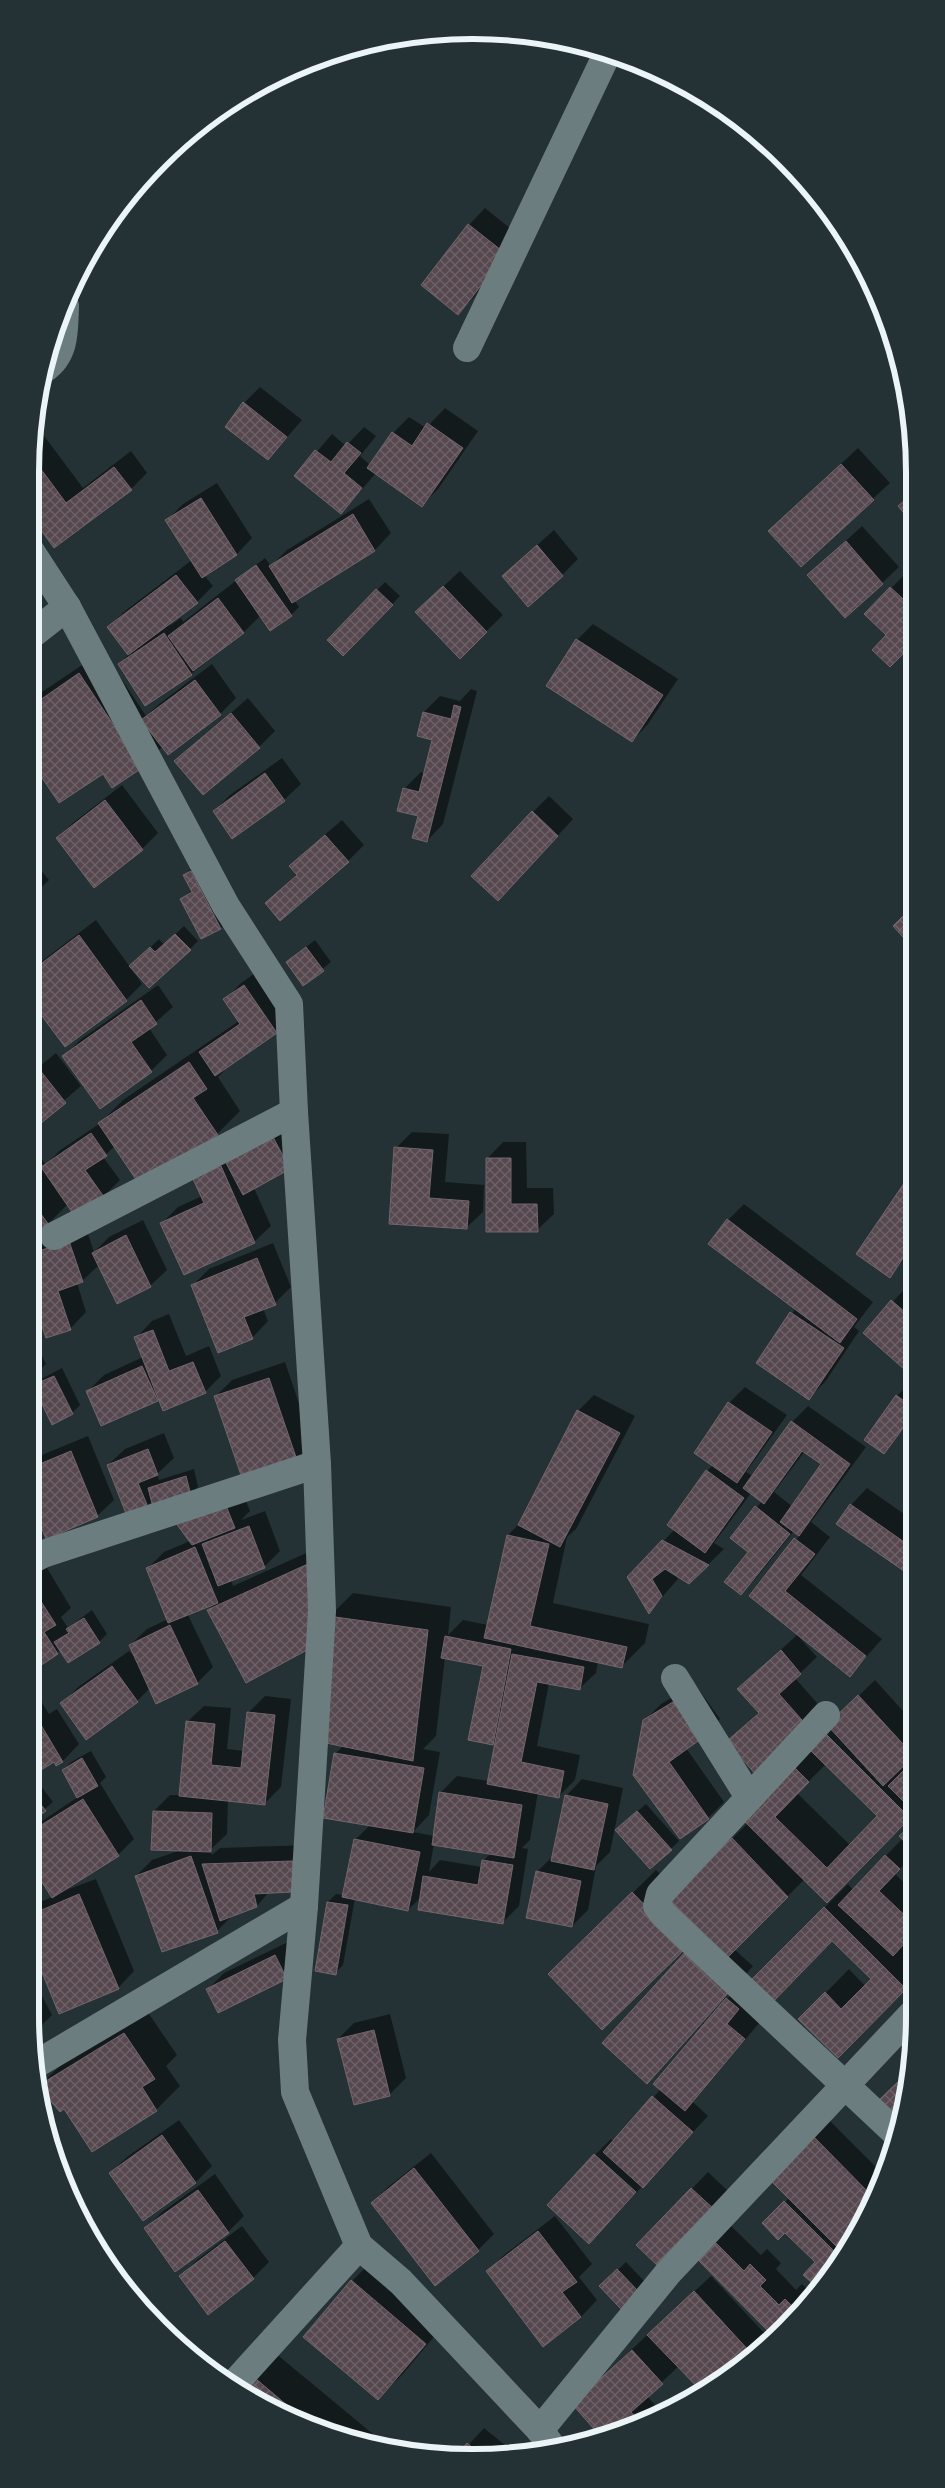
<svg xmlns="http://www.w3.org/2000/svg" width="945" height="2488" viewBox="0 0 945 2488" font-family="'Public Sans',sans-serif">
<defs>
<pattern id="building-cross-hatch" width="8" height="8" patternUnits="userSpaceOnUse" patternTransform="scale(1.25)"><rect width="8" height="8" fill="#56484e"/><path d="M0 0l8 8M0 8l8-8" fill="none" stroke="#6e6368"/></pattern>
</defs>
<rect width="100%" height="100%" fill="#243235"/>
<g fill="#0007" fill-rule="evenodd">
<polygon points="485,208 521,237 474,297 458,313 422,285 469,225"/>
<polygon points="260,387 302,420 268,459 244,403"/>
<polygon points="445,408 478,431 438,489 422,505 376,473 341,513 296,476 332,434 346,446 364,427 376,436 360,456 370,465 393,433 409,417 426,428"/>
<polygon points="36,425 83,488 131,451 147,473 131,489 55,546 30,513 30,472"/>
<polygon points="858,448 890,483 801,565 769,531"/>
<polygon points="217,483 252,538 236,555 204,575 213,586 197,602 169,623 171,625 181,618 183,622 265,558 271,566 287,550 369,499 391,533 375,550 294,600 299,607 291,615 261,615 244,632 191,674 119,664 129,654 109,627 125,611 192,560 167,520 183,504"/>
<polygon points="862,526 899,567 882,583 809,575"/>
<polygon points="554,530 578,559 562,575 503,576"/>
<polygon points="460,571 503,615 460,657 433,596"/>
<polygon points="908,571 912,575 912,644 888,635 866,614"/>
<polygon points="385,582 400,596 343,654 329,640"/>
<polygon points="593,624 678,679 648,724 632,741 577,640"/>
<polygon points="103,651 146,716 159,704 212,664 236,698 220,714 163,746 141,768 103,772 30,758 30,700"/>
<polygon points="471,689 477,691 443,824 427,841 419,815 404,789 421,772 425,773 434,739 424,712 440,696 460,701"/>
<polygon points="248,698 275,731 259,747 176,761"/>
<polygon points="282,758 301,784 284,800 214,811 230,795"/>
<polygon points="122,785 158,833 142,849 57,838 74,822"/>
<polygon points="549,796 573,819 514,883 533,812"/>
<polygon points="30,819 39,830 30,839"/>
<polygon points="342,820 364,845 348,861 266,903 297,874 307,850"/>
<polygon points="30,857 49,880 30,899"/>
<polygon points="193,867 229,920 221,928 202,938 182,899 192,890 185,875"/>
<polygon points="912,908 912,945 894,926"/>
<polygon points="96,920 130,967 159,939 164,945 184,926 198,941 190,949 133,971 142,984 126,1000 30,998 30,970"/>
<polygon points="315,940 331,962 303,984 287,962"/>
<polygon points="261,969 293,1016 276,1032 230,1065 218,1077 240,1111 217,1134 115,1146 103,1157 120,1180 103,1197 68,1204 48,1224 30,1237 30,1143 46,1165 59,1151 99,1124 123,1100 239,1021 225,1000 241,983"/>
<polygon points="158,985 173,1007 149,1028 167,1055 151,1071 64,1057 80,1040"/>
<polygon points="56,1053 81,1086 30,1130 30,1074"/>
<polygon points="290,1121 306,1152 254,1188 271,1226 254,1242 162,1223 178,1207 202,1196 194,1179"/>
<polygon points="412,1132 449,1134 445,1182 484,1185 483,1212 466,1228 390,1223 396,1148"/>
<polygon points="503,1142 526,1142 527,1188 553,1188 554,1214 537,1230 487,1231 487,1159"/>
<polygon points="913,1172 913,1249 890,1276"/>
<polygon points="744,1204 873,1302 854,1327 859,1331 825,1382 809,1398 757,1363 796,1308 728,1220"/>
<polygon points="143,1220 167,1270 150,1286 99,1265 82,1281 77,1283 86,1312 70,1329 30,1288 30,1248 36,1242 85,1225 94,1252 109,1237"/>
<polygon points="273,1243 291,1287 275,1303 263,1308 268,1321 252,1338 192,1286 209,1269"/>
<polygon points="908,1285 913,1290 913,1376 865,1333"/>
<polygon points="169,1314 186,1356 209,1346 221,1376 205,1392 157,1399 88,1391 104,1375 143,1357 136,1338 152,1321"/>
<polygon points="30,1331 46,1364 30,1380"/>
<polygon points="285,1362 314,1448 298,1465 216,1396 232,1380"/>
<polygon points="62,1368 80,1405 72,1413 35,1386 43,1378"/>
<path d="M745,1387L787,1415L746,1472L753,1476L792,1422L808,1406L866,1447L811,1522L830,1537L801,1575L882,1639L850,1675L751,1596L800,1535L794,1531L757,1577L741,1594L749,1552L732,1538L762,1501L751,1493L714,1543L724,1549L689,1583L675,1574L678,1579L649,1612L629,1578L675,1529L707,1471L713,1465L729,1403ZM805,1451L823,1464L793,1507L774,1492Z"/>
<polygon points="905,1388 914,1394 914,1415 884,1452 897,1396"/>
<path d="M594,1395L635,1416L576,1529L567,1537L553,1603L649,1624L645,1643L622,1666L598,1661L596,1673L579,1689L549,1683L537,1746L580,1755L575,1780L559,1796L538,1792L530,1840L522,1848L528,1849L519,1906L503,1922L421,1897L408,1910L355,1898L343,1965L335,1973L328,1902L336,1894L344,1895L355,1840L371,1824L335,1754L344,1745L329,1627L208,1610L216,1602L188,1615L213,1667L197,1683L150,1688L137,1701L62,1704L78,1687L129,1651L137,1659L130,1645L147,1629L168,1619L147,1569L164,1552L190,1541L238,1481L250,1511L241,1520L265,1511L280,1551L264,1567L231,1580L233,1586L333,1541L332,1614L353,1593L451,1607L448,1635L463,1620L488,1625L508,1535L520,1523L578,1411ZM445,1657L484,1665L492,1744L497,1739L489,1781L457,1776L440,1793L434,1836L413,1832L429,1815L440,1752L423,1749L436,1736ZM434,1844L491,1853L483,1861L482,1867L440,1860L429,1872Z"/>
<polygon points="164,1433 174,1458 157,1474 159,1480 194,1469 198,1487 190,1495 153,1501 147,1506 108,1465 125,1449"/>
<polygon points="88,1436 114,1500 97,1516 30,1495 30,1464 37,1457"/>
<polygon points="867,1488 914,1521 914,1577 851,1505"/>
<polygon points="44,1563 71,1608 61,1617 68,1628 92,1610 107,1634 99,1642 68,1662 60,1650 30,1676 30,1572"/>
<polygon points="797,1635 817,1657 795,1678 824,1711 808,1727 728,1741 759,1712 738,1689"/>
<path d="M875,1680L914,1723V1755L904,1765L908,1768L914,1761L915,1812L850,1878L805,1879L734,1949L753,1966L725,1998L726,2000L743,1983L747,1985L848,1884L853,1890L903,1838L901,1836L915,1822V1853L895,1874L915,1893V1932L905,1942L915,1951V1979L838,2057L800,2019L849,1969L865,1986L872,1979L833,1940L767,2006L760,2022L693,2102L708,2116L605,2226L595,2155L611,2139L614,2141L661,2089L725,2001L723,1999L647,2082L700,1938L550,1974L656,1870L678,1892L748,1823L845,1709ZM826,1764L879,1816L850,1845L797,1793Z"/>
<polygon points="30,1683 49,1714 57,1709 79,1744 63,1761 56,1764 54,1760 30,1777"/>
<polygon points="695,1684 720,1719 704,1735 686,1748 724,1802 708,1818 634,1775 644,1721 661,1704"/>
<polygon points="265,1696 291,1699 281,1787 265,1803 228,1800 227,1834 210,1850 212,1855 220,1848 309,1845 257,1906 233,1915 217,1931 136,1876 152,1860 181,1850 154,1811 170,1795 180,1795 187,1722 204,1706 231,1708 227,1749 244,1751 248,1713"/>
<polygon points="91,1751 106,1777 100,1783 134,1839 118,1855 58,1893 96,1879 134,1971 118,1988 30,1940 30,1910 38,1903 52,1897 30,1861 30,1829 78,1797 63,1770 71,1762"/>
<polygon points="582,1779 623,1788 610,1852 596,1866 588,1910 572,1926 537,1872 554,1855 566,1796"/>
<polygon points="40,1785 53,1802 30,1822 30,1792"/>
<polygon points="646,1804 679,1841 671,1849 625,1822"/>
<polygon points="292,1940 287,1978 208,1989 224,1973"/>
<polygon points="30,1973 52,2015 33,2034 30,2016"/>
<polygon points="147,2011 177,2055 166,2066 180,2086 156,2110 92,2151 64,2108 60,2111 42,2089 41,2084 63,2063"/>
<polygon points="390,2014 406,2078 389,2095 338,2039 354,2023"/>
<polygon points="179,2120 212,2166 196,2182 110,2173 127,2157"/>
<polygon points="829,2120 883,2174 869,2211 820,2289 805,2275 817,2262 785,2231 764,2223 789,2198 770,2178"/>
<polygon points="431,2153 494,2234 478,2250 372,2203 388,2187"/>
<polygon points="708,2172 730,2193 676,2250 638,2245"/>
<polygon points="215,2174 244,2216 228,2232 146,2228 162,2212"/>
<polygon points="555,2216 592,2264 579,2277 597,2300 581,2317 487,2272 504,2255"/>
<polygon points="242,2226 269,2262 253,2278 181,2276 197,2260"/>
<polygon points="731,2226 761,2255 767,2249 781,2263 776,2269 796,2290 802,2284 813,2295 772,2333 698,2259"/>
<polygon points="375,2258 448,2320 402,2375 378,2398 352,2281"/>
<polygon points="626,2262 646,2283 621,2307 601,2286"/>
<polygon points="711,2276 768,2337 718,2384 703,2392 679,2366 647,2396 662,2413 642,2424 603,2436 590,2388"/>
<polygon points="274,2352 391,2449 331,2435 252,2399 239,2389"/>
<polygon points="484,2428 512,2451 461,2453"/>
</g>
<g fill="url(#building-cross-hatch)" stroke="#73656b">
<polygon points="468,224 506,254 458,315 421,285"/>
<polygon points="243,402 287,437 268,460 225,427"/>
<polygon points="427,423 463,448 422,507 367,468 392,432 412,446"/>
<polygon points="347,442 361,453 344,473 362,488 341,514 294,476 315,450 331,462"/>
<polygon points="32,457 66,503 114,467 132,490 54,548 30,515"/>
<polygon points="841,464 874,500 801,567 768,531"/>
<polygon points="911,495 911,522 898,506"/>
<polygon points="201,498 237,555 202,578 165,520"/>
<polygon points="353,514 375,551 292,603 269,566"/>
<polygon points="846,541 883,584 845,618 807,575"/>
<polygon points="537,545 563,576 528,607 502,576"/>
<polygon points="256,565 292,616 270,631 235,580"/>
<polygon points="176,575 198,603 128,655 107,627"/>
<polygon points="443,586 487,632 460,659 415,612"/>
<polygon points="890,587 912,607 912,645 890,667 872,650 886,635 864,614"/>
<polygon points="376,589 393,605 343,656 327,640"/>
<polygon points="218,598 244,633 193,671 168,636"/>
<polygon points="164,633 192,675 145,706 118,664"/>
<polygon points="576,639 663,695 632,742 546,686"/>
<polygon points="79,673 142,768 112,788 103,774 59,803 30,760 30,707"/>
<polygon points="195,680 221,715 168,755 141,720"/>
<polygon points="454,705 461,707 427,842 412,838 418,816 397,811 403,788 419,792 432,740 417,736 423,712 451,719"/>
<polygon points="231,713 260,748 203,795 174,761"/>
<polygon points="265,773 285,801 232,839 213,811"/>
<polygon points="105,800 143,850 94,888 56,838"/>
<polygon points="532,811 558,836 498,901 471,876"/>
<polygon points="325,835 349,862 280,921 265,903 297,875 289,866"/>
<polygon points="191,871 221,929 201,939 180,899 192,892 183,875"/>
<polygon points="912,907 912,947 893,926"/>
<polygon points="175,934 191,950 149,988 129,966 150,947 155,952"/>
<polygon points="79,935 127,1001 65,1047 30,1000 30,972"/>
<polygon points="306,947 324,971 303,986 286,962"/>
<polygon points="244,985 277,1033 215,1076 199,1052 240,1024 223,999"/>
<polygon points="141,1000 157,1024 131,1042 152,1072 100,1109 62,1056"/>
<polygon points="189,1062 207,1089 193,1098 218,1135 141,1187 98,1123"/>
<polygon points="39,1069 66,1103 30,1132 30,1076"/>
<polygon points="91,1133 107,1156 85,1170 104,1197 76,1218 41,1167"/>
<polygon points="273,1137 290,1169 243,1195 226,1163"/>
<polygon points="394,1147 433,1150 429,1198 469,1201 467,1229 389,1224"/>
<polygon points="486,1158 511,1158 511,1204 537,1204 538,1232 486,1232"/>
<polygon points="221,1166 255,1243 184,1275 160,1223 204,1203 193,1179"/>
<polygon points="913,1170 913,1243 890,1278 856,1254"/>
<polygon points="30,1199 49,1225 30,1239"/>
<polygon points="727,1219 857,1319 840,1343 708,1244"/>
<polygon points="126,1235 151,1287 117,1304 92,1253"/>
<polygon points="69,1241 83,1282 58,1291 71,1330 46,1338 30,1292 30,1254"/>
<polygon points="257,1258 276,1305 244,1317 253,1339 218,1353 191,1285"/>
<polygon points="891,1300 912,1318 906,1325 913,1332 913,1377 863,1333"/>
<polygon points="790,1312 844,1348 809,1400 756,1363"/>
<polygon points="153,1330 169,1371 193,1362 206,1393 163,1411 134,1337"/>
<polygon points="142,1366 158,1401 101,1426 86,1391"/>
<polygon points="54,1376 73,1414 52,1425 33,1385"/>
<polygon points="269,1378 299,1466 244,1484 214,1396"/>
<polygon points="896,1395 914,1408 914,1413 884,1454 864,1440"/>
<polygon points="728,1402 772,1432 737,1483 694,1453"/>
<polygon points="577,1410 620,1433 560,1547 518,1525"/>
<polygon points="791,1421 850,1464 799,1536 780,1522 821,1464 802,1451 764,1504 743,1488"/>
<polygon points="148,1449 158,1475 138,1483 148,1507 127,1516 107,1465"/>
<polygon points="71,1451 98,1517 46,1539 30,1499 30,1468"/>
<polygon points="706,1470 744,1498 705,1553 667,1525"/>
<polygon points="186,1476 191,1496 153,1507 148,1488"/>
<polygon points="222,1496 235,1528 192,1545 170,1515"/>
<polygon points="850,1504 914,1549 914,1578 836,1524"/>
<polygon points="755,1506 790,1534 741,1595 724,1582 748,1552 730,1538"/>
<polygon points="249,1526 265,1568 218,1586 202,1544"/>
<polygon points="507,1535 549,1544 530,1626 627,1647 622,1668 484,1638"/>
<polygon points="794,1538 815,1554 785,1591 866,1656 850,1677 749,1596"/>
<polygon points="662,1540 709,1565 689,1584 665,1569 652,1579 662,1596 649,1614 627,1577"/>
<polygon points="195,1547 218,1603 168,1623 146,1568"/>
<polygon points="310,1563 309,1649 246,1683 207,1610"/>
<polygon points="30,1584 56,1625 44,1632 58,1654 34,1670 30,1664"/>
<polygon points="328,1616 428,1630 413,1761 326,1743"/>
<polygon points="84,1618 100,1643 68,1663 54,1642 69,1633 66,1629"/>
<polygon points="170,1625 198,1684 156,1704 129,1645"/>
<polygon points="445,1636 511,1649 493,1745 468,1740 483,1666 441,1658"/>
<polygon points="781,1650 801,1674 779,1694 809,1728 756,1775 727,1741 759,1713 737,1689"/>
<polygon points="512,1654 584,1667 580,1690 537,1682 521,1762 564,1771 559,1798 487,1784"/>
<polygon points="112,1666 138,1702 86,1740 60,1703"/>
<polygon points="858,1695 914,1756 883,1786 827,1725"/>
<polygon points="678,1699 705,1736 669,1762 709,1819 680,1839 633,1775 643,1720"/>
<polygon points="247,1712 275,1715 265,1805 179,1796 186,1721 215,1724 211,1765 241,1768"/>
<polygon points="30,1725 33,1729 41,1725 63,1762 56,1766 54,1762 30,1777"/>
<polygon points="824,1732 910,1818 827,1903 739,1816 790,1763 809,1782 775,1817 827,1868 877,1816 808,1748"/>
<polygon points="334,1753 424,1768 413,1833 323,1818"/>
<polygon points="82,1758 98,1786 77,1798 62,1770"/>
<polygon points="914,1760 915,1813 888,1786"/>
<polygon points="31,1792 46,1811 30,1823 30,1793"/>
<polygon points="439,1792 522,1805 514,1858 432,1845"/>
<polygon points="565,1795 608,1804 594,1870 551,1861"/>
<polygon points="83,1799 119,1856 52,1898 30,1863 30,1832"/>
<polygon points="153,1811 212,1813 211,1852 151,1850"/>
<polygon points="637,1811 672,1850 650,1869 615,1830"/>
<polygon points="915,1822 915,1853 899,1836"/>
<polygon points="732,1838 788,1897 722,1963 665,1904"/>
<polygon points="354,1839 420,1852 408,1911 342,1897"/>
<polygon points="885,1855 900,1869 879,1891 915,1925 915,1932 893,1956 838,1905"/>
<polygon points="191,1856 218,1933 162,1952 135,1876"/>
<polygon points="482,1860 513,1865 503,1924 418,1910 423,1876 478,1885"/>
<polygon points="293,1861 293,1892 254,1894 257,1907 220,1921 202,1864"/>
<polygon points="536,1871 581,1881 572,1927 526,1918"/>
<polygon points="632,1892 686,1948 602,2030 548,1974"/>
<polygon points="79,1894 119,1989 59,2014 30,1943 30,1915"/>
<polygon points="327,1902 348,1905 336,1975 315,1971"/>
<polygon points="824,1907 906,1989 838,2058 798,2019 825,1992 841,2009 871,1979 832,1941 767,2008 745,1986"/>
<polygon points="687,1950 731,1990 647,2084 602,2043"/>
<polygon points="275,1955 287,1979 218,2013 206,1989"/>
<polygon points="726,1998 739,2009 727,2024 745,2039 685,2111 653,2084"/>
<polygon points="374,2030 390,2096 354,2105 337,2039"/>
<polygon points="124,2033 155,2079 142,2087 157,2111 92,2152 64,2109 60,2112 43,2092 41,2084"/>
<polygon points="908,2072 900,2127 877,2102"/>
<polygon points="652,2096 693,2132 643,2188 603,2152"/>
<polygon points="162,2135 196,2183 143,2221 109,2173"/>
<polygon points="812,2135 874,2198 869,2211 843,2253 768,2178"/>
<polygon points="594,2154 636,2192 589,2244 547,2205"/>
<polygon points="414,2168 479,2251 435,2286 371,2203"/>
<polygon points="691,2188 715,2210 660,2268 636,2245"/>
<polygon points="198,2190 229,2233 175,2272 144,2228"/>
<polygon points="784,2201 841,2258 819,2289 803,2275 815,2262 785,2233 778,2240 762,2223"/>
<polygon points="538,2231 577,2282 562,2292 581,2317 543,2347 486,2271"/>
<polygon points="225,2241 254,2279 208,2315 179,2276"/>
<polygon points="714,2241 744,2271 750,2264 766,2280 760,2286 779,2305 785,2299 796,2310 771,2334 697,2259"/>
<polygon points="617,2269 639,2292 621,2309 599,2286"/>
<polygon points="351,2280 426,2344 378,2400 303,2337"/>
<polygon points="694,2291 751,2353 718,2384 702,2392 647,2335"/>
<polygon points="632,2350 663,2384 631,2412 642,2424 601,2437 572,2404"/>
<polygon points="250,2374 313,2427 252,2399 238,2388"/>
<polygon points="467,2443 478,2452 459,2453"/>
</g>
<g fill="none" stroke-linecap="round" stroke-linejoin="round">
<g stroke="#6c7d80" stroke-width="28">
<polyline points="467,348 607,54"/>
<path d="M44,369C66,354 64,330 65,306"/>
<polyline points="30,550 67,607 226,906 289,1004 294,1112 317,1464 322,1611 304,1906 292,2040 295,2092 359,2246 401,2282 540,2430 554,2450"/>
<polyline points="30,636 67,607"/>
<polyline points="54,1236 294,1112"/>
<polyline points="30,1561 43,1554 317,1464"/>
<polyline points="675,1678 749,1797"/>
<polyline points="826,1715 660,1894 657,1906 664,1915 898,2135"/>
<polyline points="38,2063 304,1906"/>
<polyline points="234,2384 359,2246"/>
<polyline points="540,2430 668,2273 915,2011"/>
</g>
</g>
<path d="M0 0H945V2488H0ZM472 39H473A433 433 0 0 1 906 472V2016A433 433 0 0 1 473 2449H472A433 433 0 0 1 39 2016V472A433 433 0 0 1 472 39Z" fill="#243235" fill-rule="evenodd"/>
<path fill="none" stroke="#ebf4f6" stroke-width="6" d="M472 39H473A433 433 0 0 1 906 472V2016A433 433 0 0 1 473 2449H472A433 433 0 0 1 39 2016V472A433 433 0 0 1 472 39Z"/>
</svg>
